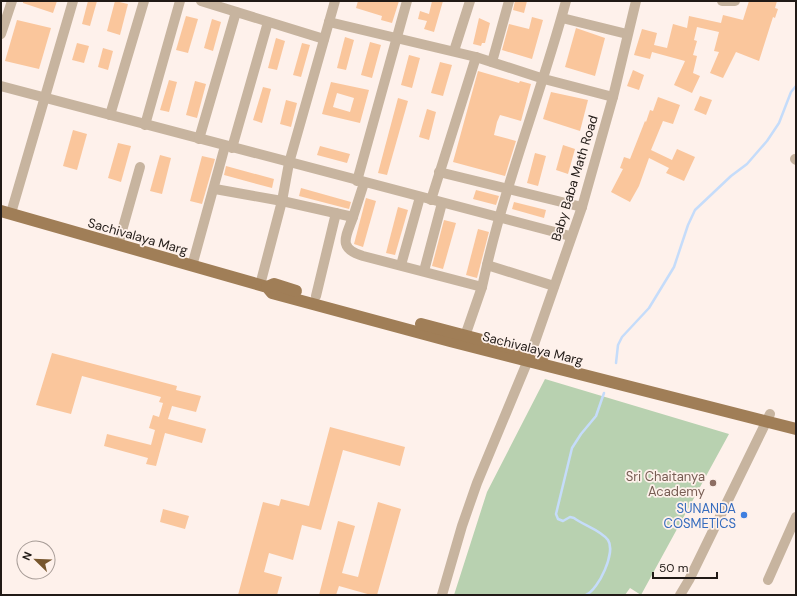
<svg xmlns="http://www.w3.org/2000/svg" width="797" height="596" viewBox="0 0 797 596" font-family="'DM Sans',sans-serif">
<rect width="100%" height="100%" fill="#fef1eb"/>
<polygon fill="#b8d1b0" points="545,379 729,434 641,595 630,588 625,595 454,595 487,492"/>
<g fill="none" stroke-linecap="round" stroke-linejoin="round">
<g stroke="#c5dcfa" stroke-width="2.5">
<polyline points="616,363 618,345 622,337 649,308 674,267 688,225 695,210 731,176 747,164 767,141 779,123 791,92 796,86"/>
<path d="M586,595C599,589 616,552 608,540C601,530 583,525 574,518L570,517L563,521L558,519L556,514L572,448L581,434L596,416L604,393"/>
</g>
</g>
<g fill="#fac69c" fill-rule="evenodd">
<polygon points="23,1 57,1 53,13 23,3"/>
<polygon points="88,1 97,1 90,26 82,24"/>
<polygon points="115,1 128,4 120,35 107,31"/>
<polygon points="358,1 399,1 392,23 381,20 382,16 356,8"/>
<polygon points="432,1 443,1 434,32 424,29 427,21 418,19 420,11 429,14"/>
<polygon points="515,1 527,1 524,13 513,10"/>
<polygon points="749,1 777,1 775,8 778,9 775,18 773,17 759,61 736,52 723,78 710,73 719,52 714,51 719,32 697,27 694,40 697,41 693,55 697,56 693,73 700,76 692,93 674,85 685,61 652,52 650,59 634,55 642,29 657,33 654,45 667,48 673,24 687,28 689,16 721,23 723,15 743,20"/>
<polygon points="186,16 198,19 188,53 176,50"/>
<polygon points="532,17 543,20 532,59 502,50 509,24 529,29"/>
<polygon points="479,18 490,23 485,43 482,43 481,46 473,44"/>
<polygon points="212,19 221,22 213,51 204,48"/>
<polygon points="17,20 51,28 39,69 5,61"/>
<polygon points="576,28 605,38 595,76 565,67"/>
<polygon points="345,37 354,40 346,70 337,68"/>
<polygon points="276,38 285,41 277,70 268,68"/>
<polygon points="370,42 381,45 372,78 361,75"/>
<polygon points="77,43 89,46 84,63 72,60"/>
<polygon points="302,43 310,45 301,77 293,75"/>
<polygon points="103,48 113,51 108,70 98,67"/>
<polygon points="409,55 420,58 412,88 401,85"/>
<polygon points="440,62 452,65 443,96 431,93"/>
<polygon points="633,70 644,75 639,90 627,86"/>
<polygon points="478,71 519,83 520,81 531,84 521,121 500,115 497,122 494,135 516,141 505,176 453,162"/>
<polygon points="169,80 177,82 169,112 160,110"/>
<polygon points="195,81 206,84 197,118 186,115"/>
<path d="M331,82L369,90L360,123L322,114ZM337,93L354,98L350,112L333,107Z"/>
<polygon points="263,87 271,89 262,123 253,120"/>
<polygon points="551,92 588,100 580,131 543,119"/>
<polygon points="700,96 712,100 706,115 694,110"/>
<polygon points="658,97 680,105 673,124 663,121 651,150 672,160 677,149 695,157 684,181 666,173 669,168 649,158 639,186 630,202 611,192 623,169 620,168 624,157 630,159 645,121 646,122 650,110 653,111"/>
<polygon points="398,98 408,101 387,175 378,173"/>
<polygon points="286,100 297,103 291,127 280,124"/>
<polygon points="427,109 436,112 429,140 419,137"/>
<polygon points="73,130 87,134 77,170 63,166"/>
<polygon points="118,143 131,146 121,182 108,178"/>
<polygon points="563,145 575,149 568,174 556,170"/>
<polygon points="320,146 350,154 347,163 317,155"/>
<polygon points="535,153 546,156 538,186 527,183"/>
<polygon points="160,155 171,158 162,194 150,191"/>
<polygon points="202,156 215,159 202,204 190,201"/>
<polygon points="226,166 274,179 272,188 224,175"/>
<polygon points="301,188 351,202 349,209 299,196"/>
<polygon points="476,190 499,196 496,205 473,199"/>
<polygon points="366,198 376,201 363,247 354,244"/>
<polygon points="514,202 546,210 544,218 512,209"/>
<polygon points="398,207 408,210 395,255 386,253"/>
<polygon points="444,220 456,223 443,269 432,266"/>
<polygon points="478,229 489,232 477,278 466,275"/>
<polygon points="52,353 177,386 176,390 201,396 196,412 172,406 168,419 206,429 202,443 165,433 156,466 146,464 148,458 104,446 107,434 151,445 155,430 149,428 153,415 159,417 163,403 159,402 161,397 82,376 71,414 36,405"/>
<polygon points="330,427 405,447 400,466 343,450 321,530 302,525 293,560 269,553 264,572 282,577 277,595 238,595 263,502 279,506 281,499 309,506"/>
<polygon points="378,502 401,509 377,595 371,595 339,586 336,595 319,595 338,521 355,526 342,573 358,577"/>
<polygon points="163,509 189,516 185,529 160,522"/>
</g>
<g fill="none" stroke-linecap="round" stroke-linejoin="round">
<g stroke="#c7b49f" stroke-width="10">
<polyline points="201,1 324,39"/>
<polyline points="722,1 735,1"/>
<polyline points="562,18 627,34"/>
<polyline points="329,22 476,57 544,79 613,97"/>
<polyline points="1,34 12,1"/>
<polyline points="454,51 470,1"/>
<polyline points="492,62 509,1"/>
<polyline points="1,86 570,236"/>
<polyline points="110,115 144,1"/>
<polyline points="145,125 180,1"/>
<polyline points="199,139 236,12"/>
<polyline points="232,148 268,22"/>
<polyline points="795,159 796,160"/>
<polyline points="439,172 582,207"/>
<polyline points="357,181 407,1"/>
<path d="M215,189L282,201L353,217C346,237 337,248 363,256L482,287"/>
<polyline points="431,200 476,57"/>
<polyline points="11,213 73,1"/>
<polyline points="353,217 364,183"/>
<polyline points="118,245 140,167"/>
<polyline points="401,265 420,197"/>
<path d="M487,265C508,176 542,90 566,1"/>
<polyline points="192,266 225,146"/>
<polyline points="424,271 442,203"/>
<polyline points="260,285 282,201 289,163 335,1"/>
<polyline points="316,296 336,213"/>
<polyline points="465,336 482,287 487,265 554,286"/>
<polyline points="768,580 796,517"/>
<polyline points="442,595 462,526 477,483 531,353 582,207 613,97 636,1"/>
<polyline points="680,595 689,580 770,414"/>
</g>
<g stroke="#a07e57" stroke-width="12">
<polyline points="1,211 267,287 272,293 450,341 796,429"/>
<polyline points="267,287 274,284 296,291"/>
<polyline points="421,324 543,356"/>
</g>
</g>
<circle fill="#8d6e63" stroke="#fef1eb" stroke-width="1.5" cx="713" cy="483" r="4"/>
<circle fill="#3f7fe0" stroke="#fef1eb" stroke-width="1.5" cx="744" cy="515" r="4"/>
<g text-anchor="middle" stroke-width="3.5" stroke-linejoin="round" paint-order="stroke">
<g font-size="13" fill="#211a16" stroke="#fef1eb">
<text transform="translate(574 178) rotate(-73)" y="5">Baby Baba Math Road</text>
<text transform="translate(138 236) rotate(16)" y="5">Sachivalaya Marg</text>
<text transform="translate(533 348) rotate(14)" y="5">Sachivalaya Marg</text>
</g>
<g font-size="13" fill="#785e54" stroke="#fef1eb" text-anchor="end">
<text x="705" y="481">Sri Chaitanya<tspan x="705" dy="15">Academy</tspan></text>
</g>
<g font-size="13" fill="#366cbe" stroke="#fef1eb" text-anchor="end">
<text x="736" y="513">SUNANDA<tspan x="736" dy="15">COSMETICS</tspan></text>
</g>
</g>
<rect width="797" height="596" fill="none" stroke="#211a16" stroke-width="4"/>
<g transform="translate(36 560) rotate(293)"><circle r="19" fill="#fef1eb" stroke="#a69b96"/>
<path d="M0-3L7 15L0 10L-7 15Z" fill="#77562d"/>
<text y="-6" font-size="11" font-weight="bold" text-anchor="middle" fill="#211a16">N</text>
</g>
<path d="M653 572v6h64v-6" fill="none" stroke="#211a16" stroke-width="2"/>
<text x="659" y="572" font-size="12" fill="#211a16" stroke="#fef1eb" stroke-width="3" paint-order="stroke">50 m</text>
</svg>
